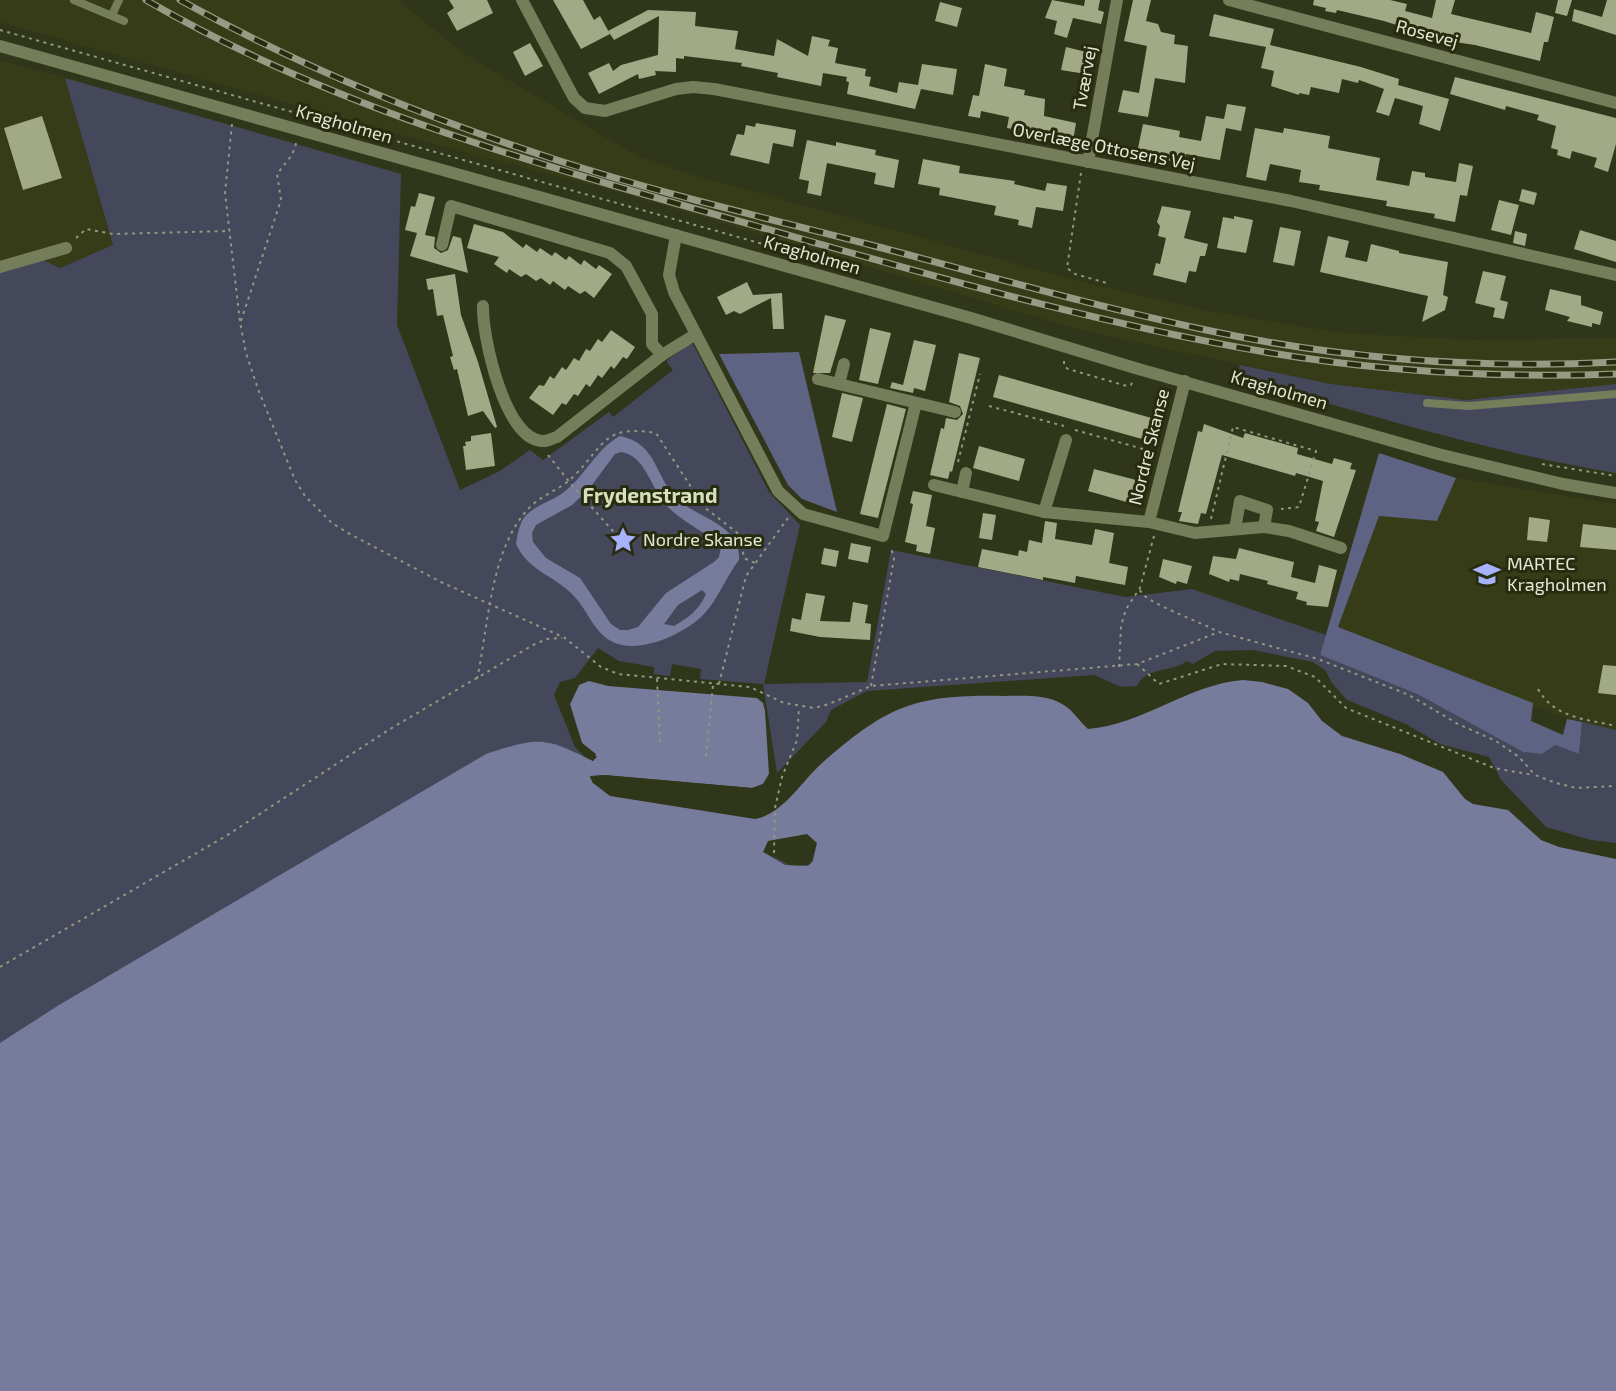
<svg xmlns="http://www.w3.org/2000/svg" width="1616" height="1391" viewBox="0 0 1616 1391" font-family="'Exo 2',sans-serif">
<rect width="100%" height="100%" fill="#303619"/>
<g fill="#353c17">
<polygon points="0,0 398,0 463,53 636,155 686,173 1090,284 1209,311 1342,333 1473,340 1616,338 1616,384 1466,400 1331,384 1080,330 629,195 433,144 0,22"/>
<polygon points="0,60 65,78 113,245 60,268 41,259 0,272"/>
<polygon points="1456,478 1616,504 1616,730 1567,719 1338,627 1379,516 1437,521"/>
</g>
<g fill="#45485b">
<path d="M65,78L401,174L397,325L460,490L498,472L530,450L543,460L609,412L613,417L673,370L666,361L689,344H693L769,492L800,525L764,684L867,682L891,550L1125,597L1192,589L1326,635L1320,655L1417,694L1523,752L1555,745L1579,754L1582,722L1616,730V843L1591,840L1546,827L1501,780L1489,757L1440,744L1406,724L1347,700L1332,683L1325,670L1313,662L1253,650L1215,651L1193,664L1187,661C1171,673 1147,666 1137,686L1121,687L1094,675L867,691L831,710L826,722L777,773L763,684L700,679L701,669L672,664L670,676L654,674V667L619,661L598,648L575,678L560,682L554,695L575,747L586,758L569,749L553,777L763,852L794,867L811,864L819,836L935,794L0,1391V272L41,259L60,268L113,245Z"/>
<path d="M1240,365L1331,384L1466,400L1616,384V473C1487,452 1362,413 1237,377Z"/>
</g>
<g fill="#5f6383">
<polygon points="799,352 837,512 802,499 788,485 719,354"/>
<polygon points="1379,453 1456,478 1437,521 1379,516 1338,627 1533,703 1531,721 1563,735 1567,719 1582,722 1579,754 1555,745 1542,754 1523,752 1417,694 1320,655"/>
</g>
<g fill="#777c9d" fill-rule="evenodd">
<path d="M620,436C658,444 654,476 677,499C697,518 741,524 739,560C726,577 718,599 704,614C685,634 637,656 611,641C593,631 587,609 573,595C554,575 528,571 516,544C517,536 519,527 522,521C530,506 552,502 564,492C586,475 596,449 620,436ZM621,452C645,455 651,488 665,504C680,521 705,531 721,547L719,557L714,562L666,593L638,627L628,630H620L611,624L580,578L546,558L533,542L532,533L536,525L572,505L589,489L615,454ZM702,590L706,594C699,610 689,617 674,626L664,624L678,605Z"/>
<path d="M1243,680L1262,682L1288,689L1308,703L1322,721L1342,736L1400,754L1443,772L1465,799L1473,804L1508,810L1541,840L1559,847L1616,859V1391H0V1043L59,1005L486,754C538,737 544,736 593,761L596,754L582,743L570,704L579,685L589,681L608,686L757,698L763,703L765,711L769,774L761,787L752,788L604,775L590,777L593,783L610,796L755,819C783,814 801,782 821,764C887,706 915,694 1004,696C1023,696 1045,694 1062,704C1071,708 1080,722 1088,729C1142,725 1189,684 1243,680ZM807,834L817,843L813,861L808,866L785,865L763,852L768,841Z"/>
</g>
<g fill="#303619">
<polygon points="577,683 579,685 570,704 573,721 582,743 597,757 593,761 579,751 594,757 579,745 570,721 567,704"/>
<polygon points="771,758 772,774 767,785 752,791 604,778 594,779 598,784 593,783 590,776 604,775 752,788 765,783 769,774"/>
</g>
<g fill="#a1a987">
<polygon points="449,0 487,0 493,13 457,31 447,13 454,8"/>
<polygon points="553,0 583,0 594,20 600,16 610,34 581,49"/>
<polygon points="1052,0 1084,6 1085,0 1100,0 1098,10 1104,12 1101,24 1073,18 1067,38 1054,34 1057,21 1045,18"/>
<polygon points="1133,0 1151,0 1146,21 1158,24 1161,32 1175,35 1174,44 1188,46 1185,83 1155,78 1148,117 1118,112 1123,90 1139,93 1147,46 1124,41"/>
<polygon points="1314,0 1390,0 1407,4 1405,11 1432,18 1436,0 1455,0 1451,14 1531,33 1536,12 1554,17 1548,42 1544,42 1540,61 1475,45 1415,36 1416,33 1406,30 1406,28 1384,21 1337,10 1336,13 1325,11 1326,8 1313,5"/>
<polygon points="1558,0 1572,0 1567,16 1555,13"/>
<polygon points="1607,0 1616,0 1616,35 1572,21 1574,9 1602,17"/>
<polygon points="940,2 962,8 957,27 935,21"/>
<polygon points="648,10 696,12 695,26 738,31 735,49 774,56 777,39 808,56 812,36 830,40 828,46 838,48 835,63 866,69 865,76 871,77 869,86 897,93 899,82 918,85 922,64 957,69 953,95 921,89 915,109 847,94 849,82 846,81 847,77 823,73 821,86 777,77 778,73 741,66 742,63 684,56 684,59 676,58 676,72 655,71 656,75 639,79 638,74 599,94 588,73 609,63 613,71 621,65 658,55 659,16 614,40 608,31"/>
<polygon points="1214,14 1274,29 1270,45 1361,67 1399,79 1398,85 1449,99 1440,131 1419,124 1423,106 1395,98 1389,116 1376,112 1384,89 1359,80 1358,83 1342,79 1339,93 1311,87 1309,95 1299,93 1299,95 1271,86 1274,71 1261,68 1266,47 1209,36"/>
<polygon points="530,43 543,66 525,76 513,52"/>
<polygon points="1066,47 1090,53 1086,74 1061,70"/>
<polygon points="985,64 1007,69 1004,86 1025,90 1024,95 1045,99 1044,116 1076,123 1073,141 1007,128 1009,117 981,111 980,118 968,116 973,95 979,96"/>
<polygon points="1455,77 1616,118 1616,144 1608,172 1594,167 1597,158 1572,151 1570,159 1557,155 1558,150 1551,148 1556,126 1537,120 1539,115 1506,106 1505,110 1450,94"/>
<polygon points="1227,104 1246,107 1241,131 1226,128 1220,160 1186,154 1184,164 1137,153 1143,124 1180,131 1179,137 1201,141 1206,116 1224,119"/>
<polygon points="42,116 62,178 23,190 4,128"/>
<polygon points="756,123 796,130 793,147 773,143 769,164 730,155 737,134 744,135 746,125 755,127"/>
<polygon points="1255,128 1283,133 1284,128 1330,136 1328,148 1380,158 1376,180 1409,186 1412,171 1425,173 1425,177 1456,182 1459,163 1473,166 1467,196 1460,195 1455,222 1434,218 1435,214 1386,206 1387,201 1319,190 1320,185 1299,182 1301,170 1270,164 1266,181 1246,177"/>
<polygon points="807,140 836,146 836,142 876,150 875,155 899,160 894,188 874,184 876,173 827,163 821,196 807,193 809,181 799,179"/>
<polygon points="923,159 960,166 959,173 1015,181 1014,184 1045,191 1047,183 1067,186 1063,211 1036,207 1032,228 1018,225 1019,220 994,215 996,206 939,195 940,188 918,184"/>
<polygon points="1522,189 1537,193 1534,205 1519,201"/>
<polygon points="419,193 435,197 425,235 435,237 434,248 441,253 448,250 453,236 461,238 468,273 410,256 417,233 405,230 411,206 415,207"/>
<polygon points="1499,200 1519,205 1511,235 1491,230"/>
<polygon points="1162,206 1191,211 1184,238 1208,244 1205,256 1200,256 1196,272 1189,271 1186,283 1153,275 1156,263 1160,264 1166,238 1158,236 1160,226 1157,222"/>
<polygon points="1234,216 1253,220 1246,253 1217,248 1223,217 1234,219"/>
<polygon points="474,224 503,232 523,248 526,244 537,252 540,248 552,256 555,252 566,260 569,256 581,265 584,260 596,269 599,265 612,274 594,298 585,291 580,294 568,286 565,290 553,281 550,285 541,278 536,281 526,274 521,277 509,269 507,273 494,264 499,257 467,248"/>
<polygon points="1280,227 1301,231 1294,266 1273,262"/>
<polygon points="1580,230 1616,241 1616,262 1574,249"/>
<polygon points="1515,231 1527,234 1525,246 1513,243"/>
<polygon points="1328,236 1349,241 1345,257 1367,262 1371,244 1399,251 1399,253 1448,262 1443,295 1448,297 1445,310 1422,322 1428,296 1320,272"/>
<polygon points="1483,271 1506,276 1500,300 1508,302 1504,319 1493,317 1495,308 1475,303"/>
<polygon points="455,274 461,315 478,362 497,427 495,428 483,411 468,416 457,369 454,370 450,357 453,356 443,315 437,316 433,289 428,290 426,279"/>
<polygon points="747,282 753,295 782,293 784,329 773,329 771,298 740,314 734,311 726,315 717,297"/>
<polygon points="1550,289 1581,296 1581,305 1603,312 1600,325 1592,323 1592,327 1567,321 1570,317 1545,310"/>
<polygon points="825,315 846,320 830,373 813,373"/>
<polygon points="870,328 891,333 878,384 859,380"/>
<polygon points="611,330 635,347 627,359 623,357 614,369 611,366 602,378 598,375 590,387 586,384 578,396 574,394 566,405 562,403 553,415 529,398 539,385 544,386 550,376 554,379 562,367 566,370 574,358 579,361 586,349 590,351 598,339 602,342"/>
<polygon points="914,340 936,345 925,391 914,388 913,393 890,388 892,382 903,385"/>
<polygon points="959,353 980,358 952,472 950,471 948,479 930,475 941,428 944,429 946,418 957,420 963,414 960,406 949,402"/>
<polygon points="999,375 1155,419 1149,441 993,397"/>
<polygon points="842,393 863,398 852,442 832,437"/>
<polygon points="887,404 906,409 878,518 860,514"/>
<polygon points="1204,424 1243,438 1245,433 1298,448 1297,454 1332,464 1334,458 1352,463 1350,469 1356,470 1334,537 1316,531 1319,522 1315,521 1323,481 1296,473 1295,476 1222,455 1206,514 1201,513 1198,524 1179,521 1182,512 1178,512 1198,431 1202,432"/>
<polygon points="491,433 495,466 466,470 463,446 466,446 465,442 471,441 471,436"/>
<polygon points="979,446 1025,459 1019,481 973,468"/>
<polygon points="1094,469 1136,480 1130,503 1088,491"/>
<polygon points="913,491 932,495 926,526 935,528 930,554 916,551 917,545 905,542 913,504 910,503"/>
<polygon points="983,513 996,515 992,540 979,538"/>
<polygon points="1529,517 1550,520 1547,542 1527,540"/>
<polygon points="1045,521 1057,523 1055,539 1092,545 1095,529 1114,533 1109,563 1128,567 1125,585 1076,576 1075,583 1043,577 1043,580 978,567 982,549 1018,556 1019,550 1027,552 1029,540 1042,543"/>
<polygon points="1583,524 1616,528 1616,550 1580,547"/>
<polygon points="851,543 871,547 868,563 848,559"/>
<polygon points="824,548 839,551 836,567 821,564"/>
<polygon points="1239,548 1294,562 1291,577 1315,583 1319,565 1337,570 1328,607 1306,605 1307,602 1296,599 1298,592 1267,584 1268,581 1240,574 1239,581 1230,579 1229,582 1209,574 1213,556 1236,559"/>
<polygon points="1163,559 1192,566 1187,584 1177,581 1176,584 1159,577"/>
<polygon points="806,593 825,596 820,621 850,622 853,602 868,605 865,623 871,624 870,640 820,637 790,631 792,618 801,620"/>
<polygon points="1603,665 1616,666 1616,695 1598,693"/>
</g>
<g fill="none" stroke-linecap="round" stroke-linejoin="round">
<g stroke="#919780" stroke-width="2" stroke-dasharray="3 4.5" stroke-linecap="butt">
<polyline points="0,30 763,244"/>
<polyline points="232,124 225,193 240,322 246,353 258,389 295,480 305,496 332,523 348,533 441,582 565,638 601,667 618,674 750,687 784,703 814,708 829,704 871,686 1137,664 1219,632 1318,659 1409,695 1458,724 1496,741 1519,757 1535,775 1556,783 1576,788 1616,786"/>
<polyline points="1081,173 1067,268 1075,274 1110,284"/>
<polyline points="76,238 86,229 113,234 228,231"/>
<polyline points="241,321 281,200 277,174 292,155 297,141"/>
<polyline points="1064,361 1064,366 1068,369 1127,386 1131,385 1133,380"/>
<polyline points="989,406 1064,426"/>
<polyline points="1075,430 1154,452"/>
<polyline points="548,455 571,484 628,548"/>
<polyline points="958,462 980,374"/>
<polyline points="1542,464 1616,476"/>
<polyline points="1211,519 1233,427 1316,451 1299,507 1281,509"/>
<path d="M1140,590C1144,603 1203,622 1218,632"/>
<polyline points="1137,664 1159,684 1222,664 1286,666 1315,677 1346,708 1494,768 1533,775"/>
<polyline points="1119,667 1121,626 1126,609 1140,588 1154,536"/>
<path d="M477,679C489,624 490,548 530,507C543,494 562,489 575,475C606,443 604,425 656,433L704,507L740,535L744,558L755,563"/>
<polyline points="657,679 660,742"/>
<polyline points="719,684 746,576 788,518"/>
<polyline points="871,686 894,559 891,548"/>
<path d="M1538,689C1554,718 1586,719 1616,726"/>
<polyline points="706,756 713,685"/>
<polyline points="774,853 775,808 782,777 797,740 799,707"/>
<polyline points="0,967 226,836 390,729 533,645 547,639 562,638"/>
</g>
<g stroke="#757d5b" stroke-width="8">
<polyline points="74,0 124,21"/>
<polyline points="112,15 119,0"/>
<polyline points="1427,403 1469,406 1616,394"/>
</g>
<g stroke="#757d5b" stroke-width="12">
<polyline points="522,0 574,98 585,108 605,111 676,89 693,87 714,89 1291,201 1616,275"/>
<polyline points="1229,0 1616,103"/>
<polyline points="1088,162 1117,0"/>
<polyline points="676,235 669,275 674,292 778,491 803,514 883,536 916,403"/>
<polyline points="442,245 451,206 610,253 626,266 652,314 652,344 662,355"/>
<polyline points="0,267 66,248"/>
<path d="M483,306C482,336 505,441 543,441C548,441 553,438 557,437L662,355L696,334"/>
<polyline points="818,379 955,412"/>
<polyline points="839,384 844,364"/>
<polyline points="934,485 1044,512 1149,522 1195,533 1264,527 1289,531 1341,548"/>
<polyline points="962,492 966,473"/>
<polyline points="1044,512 1066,440"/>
<polyline points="1149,522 1185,381"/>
<polyline points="1235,529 1240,501 1267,510 1264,527"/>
</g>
<polyline stroke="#757d5b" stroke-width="12" points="0,46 971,318 1135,368 1438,454 1563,484 1616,493"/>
<defs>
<g id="rail">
<path d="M146,0C335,110 547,167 756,226C926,274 1097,324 1271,353C1385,372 1501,378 1616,374"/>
<path d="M180,0C300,67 429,119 560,161C662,194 767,218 871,245C982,274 1093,306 1206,330C1340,359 1479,369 1616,362"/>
</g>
</defs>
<use href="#rail" stroke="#959b84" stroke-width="7"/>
<use href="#rail" stroke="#272c0e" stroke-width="4.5" stroke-dasharray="14" stroke-linecap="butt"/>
</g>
<defs>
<symbol id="sight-bare" viewBox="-9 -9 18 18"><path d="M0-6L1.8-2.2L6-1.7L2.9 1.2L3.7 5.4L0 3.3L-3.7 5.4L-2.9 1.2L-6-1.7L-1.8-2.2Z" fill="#a7b1fc" stroke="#272c0e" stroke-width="2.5" paint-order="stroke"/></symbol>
<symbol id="university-bare" viewBox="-9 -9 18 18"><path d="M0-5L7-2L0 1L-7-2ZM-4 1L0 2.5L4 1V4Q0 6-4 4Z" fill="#a7b1fc" stroke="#272c0e" stroke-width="2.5" paint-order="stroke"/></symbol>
</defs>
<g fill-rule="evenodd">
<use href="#sight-bare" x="604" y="521" width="38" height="38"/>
<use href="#university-bare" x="1468" y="555" width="38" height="38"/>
</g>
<g text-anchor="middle" stroke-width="6" stroke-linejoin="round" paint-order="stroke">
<g font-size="18" fill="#e3e8d6" stroke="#272c0e">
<text transform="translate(1427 34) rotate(15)" y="6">Rosevej</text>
<text transform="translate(1085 78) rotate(-80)" y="6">Tværvej</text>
<text transform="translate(344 124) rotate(16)" y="6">Kragholmen</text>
<text transform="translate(1104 147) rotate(11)" y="6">Overlæge Ottosens Vej</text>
<text transform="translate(812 255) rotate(16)" y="6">Kragholmen</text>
<text transform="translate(1279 390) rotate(16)" y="6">Kragholmen</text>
<text transform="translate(1149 447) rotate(-76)" y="6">Nordre Skanse</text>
</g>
<g font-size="18" fill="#e3e8d6" stroke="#272c0e" text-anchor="start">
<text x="643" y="546">Nordre Skanse</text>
<text x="1507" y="570">MARTEC<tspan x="1507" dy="21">Kragholmen</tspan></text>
</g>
<g font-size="21" font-weight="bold" fill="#d7e0bc" stroke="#272c0e">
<text x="650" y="503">Frydenstrand</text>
</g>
</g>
</svg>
